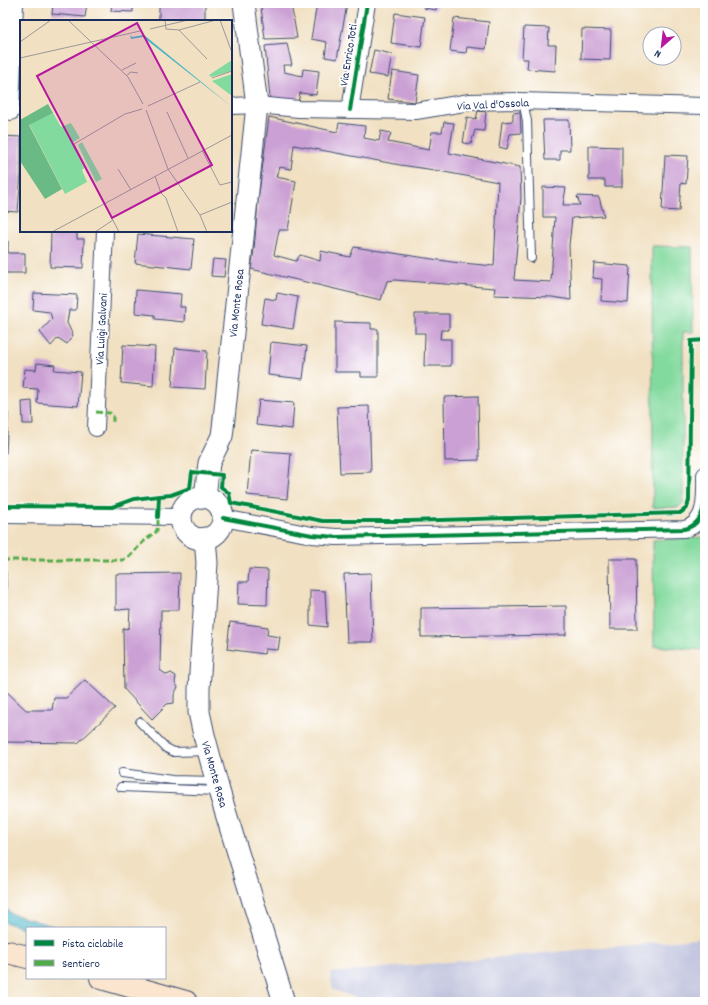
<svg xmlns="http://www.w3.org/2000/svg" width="708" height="1005" viewBox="0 0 708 1005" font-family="Dekko,sans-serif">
<rect width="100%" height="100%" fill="#fff"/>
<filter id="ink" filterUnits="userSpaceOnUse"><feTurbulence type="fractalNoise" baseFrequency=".025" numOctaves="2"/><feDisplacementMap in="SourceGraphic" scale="8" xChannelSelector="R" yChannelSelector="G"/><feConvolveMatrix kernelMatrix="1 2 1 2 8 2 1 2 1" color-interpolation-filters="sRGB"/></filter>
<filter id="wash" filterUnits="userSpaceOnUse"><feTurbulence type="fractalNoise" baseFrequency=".012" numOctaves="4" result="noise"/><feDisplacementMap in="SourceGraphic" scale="16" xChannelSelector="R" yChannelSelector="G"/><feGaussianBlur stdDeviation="0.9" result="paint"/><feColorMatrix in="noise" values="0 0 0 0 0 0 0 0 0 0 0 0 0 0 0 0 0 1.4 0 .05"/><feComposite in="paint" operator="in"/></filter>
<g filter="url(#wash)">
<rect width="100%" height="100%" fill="#f1e0c1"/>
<polygon fill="#c0c2dd" points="705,938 705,1002 369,1002 333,990 330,973"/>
<g fill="#83da9e" stroke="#4f847e">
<polygon points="652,246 692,247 693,332 683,332 683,503 679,507 653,508"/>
<polygon points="705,537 705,650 654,646 653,540"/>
</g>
<polygon fill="#4ab5c6" stroke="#327292" points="3,901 6,909 12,914 60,928 27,929 4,922"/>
<g id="blocks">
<g fill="#cba0d4" fill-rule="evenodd">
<polygon points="53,3 87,3 85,17 52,14"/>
<polygon points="112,3 133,3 133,12 111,11"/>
<rect x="159" y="3" width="46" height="18"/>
<polygon points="317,3 347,4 337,59 325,57 327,42 311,39"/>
<polygon points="424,3 437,3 436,10 424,8"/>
<polygon points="291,4 297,38 265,39 261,7"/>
<polygon points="395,13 425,17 421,47 391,43"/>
<polygon points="454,18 489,22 486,49 467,47 466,53 450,51"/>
<polygon points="524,27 549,28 548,45 556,45 555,71 527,69 528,59 522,59"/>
<polygon points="582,29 611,30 610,60 581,59"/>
<polygon points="287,44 292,65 283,65 284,72 302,76 303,69 319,71 316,95 300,93 298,103 270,98 265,46"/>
<polygon points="374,50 392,54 388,77 369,74"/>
<polygon points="392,71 419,75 415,102 388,99"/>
<polygon points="478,111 486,112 484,131 475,130 471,144 463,143 467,117 476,119"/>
<polygon points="520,112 521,133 510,134 507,149 499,147 502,122 513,121 513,113"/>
<path d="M269,117L337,132L339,123L365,126L364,138L379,141L381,131L391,133L388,142L429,150L432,132H442L444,122L454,123L449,153L520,167L521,197L514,280L551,282L555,217H543V187L566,188L563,205H580L577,196L599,197L604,216L572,218L569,245L571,300L552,297L494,295L495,288L395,280L387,281L381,300L251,269L254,250L258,201ZM294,145L400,165L428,169L498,182L494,266L452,262L354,247L350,257L321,251L320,261L300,255L296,261L274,255L279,230H288L296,181L276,177L279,167L291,169Z"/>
<polygon points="543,120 569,120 570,150 560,150 560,160 545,160"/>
<polygon points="3,136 21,137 21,174 18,212 3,211"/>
<polygon points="589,146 622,147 622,187 605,187 605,180 589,180"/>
<polygon points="665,155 688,156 686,184 681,183 679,211 662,210"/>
<polygon points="51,231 77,231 77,239 84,239 83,268 50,267"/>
<polygon points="138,234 194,239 191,269 135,263"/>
<polygon points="3,241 8,241 8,253 25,253 25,273 3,273"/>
<polygon points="213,259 226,260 224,277 211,276"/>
<polygon points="594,263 630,266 628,303 601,301 602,279 593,278"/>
<polygon points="136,290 181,294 180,307 185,307 184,322 155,319 155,315 135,313"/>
<polygon points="34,293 77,295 76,310 69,310 67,323 73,335 67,344 58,338 51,346 40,332 52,319 50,312 33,310"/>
<polygon points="277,293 298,297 293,329 261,324 265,298 276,300"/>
<polygon points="415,314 449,314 449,330 441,330 440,339 451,339 451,366 424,366 425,333 415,333"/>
<polygon points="335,322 371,323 371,329 378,329 378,377 361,377 361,372 335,372"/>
<polygon points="271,342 307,346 303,379 268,375"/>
<polygon points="123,345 155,347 153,386 121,383"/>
<polygon points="175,348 207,351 205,389 172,387"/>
<polygon points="37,363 55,365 54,370 81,372 78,406 37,403 38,389 23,388 25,369 36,370"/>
<polygon points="478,396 479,460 445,461 444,397"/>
<polygon points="259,400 294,403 292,429 256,425"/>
<polygon points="32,401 33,424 23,424 22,402"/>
<polygon points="369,406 371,472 340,473 337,407"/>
<polygon points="3,412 8,413 6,453 3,453"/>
<polygon points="251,450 291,453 287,499 247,495"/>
<polygon points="609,559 636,559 637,629 610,629"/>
<polygon points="249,569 268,570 267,605 238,604 239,582 248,582"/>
<rect x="3" y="572" width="3" height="41"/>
<polygon points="180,573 179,610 161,610 160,670 167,675 171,673 176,676 175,683 178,687 174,695 174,703 167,704 152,719 124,689 123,629 129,628 130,609 116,610 116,574"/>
<polygon points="371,573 373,642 347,642 344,574"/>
<polygon points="310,590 325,591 327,627 310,625"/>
<polygon points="566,606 566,635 421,637 421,608"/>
<polygon points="230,622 268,627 267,635 280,637 278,650 265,649 264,654 227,649"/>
<polygon points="85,680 115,708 78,743 3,742 3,688 26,710 52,710 54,698 66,698"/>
</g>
</g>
</g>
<g filter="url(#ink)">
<use href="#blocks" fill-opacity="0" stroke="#3b4a6d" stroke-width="1"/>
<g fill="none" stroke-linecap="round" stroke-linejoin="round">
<defs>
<g id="service">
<polyline points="523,101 527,121 531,258"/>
<polyline points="140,722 166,748 174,752 208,751"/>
<polyline points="122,773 172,780 215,781"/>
<polyline points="121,787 218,791"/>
</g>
<g id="minor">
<polyline points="231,106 257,105 299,109 416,111 470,102 519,101 705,106"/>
<polyline points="350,110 367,3"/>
<polyline points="11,112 15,3"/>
<polyline points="96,428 105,231"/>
<polyline points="3,515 181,517"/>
<path d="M223,518L312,535L336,537L684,529C708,524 705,495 705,475"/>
</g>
<g id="tertiary">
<polyline points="205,497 209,463 222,436 223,428 257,105 244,3"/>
<circle cx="202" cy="518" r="21"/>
<polyline points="205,538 207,563 199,689 199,712 204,735 219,791 284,1002"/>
</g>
<g id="secondary">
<polyline points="8,952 27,957"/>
<polyline points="101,978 186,1002"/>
</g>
</defs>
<use href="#service" stroke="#3b4a6d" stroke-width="10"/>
<use href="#minor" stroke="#3b4a6d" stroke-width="18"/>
<use href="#tertiary" stroke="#3b4a6d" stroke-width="23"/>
<use href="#secondary" stroke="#3b4a6d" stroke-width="24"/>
<use href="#service" stroke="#fff" stroke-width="8"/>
<use href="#minor" stroke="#fff" stroke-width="16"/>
<use href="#tertiary" stroke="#fff" stroke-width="21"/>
<use href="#secondary" stroke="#fbe5cf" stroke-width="22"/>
<polyline stroke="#1b2f5e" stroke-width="3" stroke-dasharray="6 3" stroke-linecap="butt" points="3,991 8,1002"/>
<g stroke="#52ab49" stroke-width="3" stroke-dasharray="6 3" stroke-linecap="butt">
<polyline points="96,412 110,413 113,416 113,424"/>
<polyline points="3,560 123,560 129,557 143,542 156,532 158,527 158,517"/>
</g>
<defs>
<g id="cycleway">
<polyline points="350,110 367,3"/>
<polyline points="3,506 112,507 134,499 159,496"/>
<polyline points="158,517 159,496 171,495 190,488 192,472 222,475 221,487 229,493 231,503 323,521 408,521 680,513 687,508 689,500 691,341 705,340"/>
<path d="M223,518L312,535L336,537L684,529C708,524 705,495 705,475"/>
</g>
</defs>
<use href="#cycleway" stroke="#fff" stroke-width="6"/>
<use href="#cycleway" stroke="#00873e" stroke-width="4"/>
</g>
</g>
<g text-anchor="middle" stroke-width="3.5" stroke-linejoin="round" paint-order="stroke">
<g font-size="12" fill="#1b2f5e" stroke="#fff">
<text transform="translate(348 55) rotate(-81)" y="4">Via Enrico Toti</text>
<text transform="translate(493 104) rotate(-3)" y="4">Via Val d'Ossola</text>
<text transform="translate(236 303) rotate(-84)" y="4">Via Monte Rosa</text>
<text transform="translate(101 329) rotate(-87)" y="4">Via Luigi Galvani</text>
<text transform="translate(215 774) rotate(74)" y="4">Via Monte Rosa</text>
</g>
</g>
<g transform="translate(20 20)">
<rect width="212" height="212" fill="#f1e0c1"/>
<path d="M212,40V51L191,57L189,55ZM212,54V76L192,61ZM33,93L41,107L51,103L60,118L52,123L64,148L62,150L67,162L45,174L9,104ZM62,122L82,159L76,162L58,125Z" fill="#83da9e"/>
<path d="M28,84L33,93L9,105L42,169L25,179L0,141V100Z" fill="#6aba85"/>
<path d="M110,15L112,17L124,15L212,87L123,17L111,19Z" fill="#4ab5c6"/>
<path fill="none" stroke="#9b9999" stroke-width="1" d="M48,0L108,57L123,84M145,0L146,9L159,10L196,0M200,0L211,30M130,9L168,0M159,10L187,39M0,22L31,0M0,38L120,11M102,50L116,43M107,55L111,52L118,53M192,58L212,51M128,86L180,62M126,90L148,149L180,195L187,212M147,92L168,138M182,130L200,165L212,162M98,149L111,170M135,156L141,173L146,178L158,212M180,195L212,182M32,212L212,115M75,212L93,200M99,212L54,124L105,94L122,89"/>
<path fill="#b5179e" fill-opacity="0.15" stroke="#b5179e" stroke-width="2" d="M117,3L192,145L92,198L17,56Z"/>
<rect width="212" height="212" fill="none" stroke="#1b2f5e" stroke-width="2"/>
</g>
<rect width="708" height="1005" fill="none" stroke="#fff" stroke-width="16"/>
<rect x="26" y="927" width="140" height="52" fill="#ffffff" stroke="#a4acbf"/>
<rect x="34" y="940" width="20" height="6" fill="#00873e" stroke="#a4acbf"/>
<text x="62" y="947" font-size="12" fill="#1b2f5e">Pista ciclabile</text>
<rect x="34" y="960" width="20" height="6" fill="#52ab49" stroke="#a4acbf"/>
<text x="62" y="967" font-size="12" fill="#1b2f5e">Sentiero</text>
<g transform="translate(662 46) rotate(208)"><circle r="19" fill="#ffffff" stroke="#a4acbf"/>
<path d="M0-3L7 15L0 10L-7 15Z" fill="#b5179e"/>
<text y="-6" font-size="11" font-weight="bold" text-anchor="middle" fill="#1b2f5e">N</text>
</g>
</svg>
